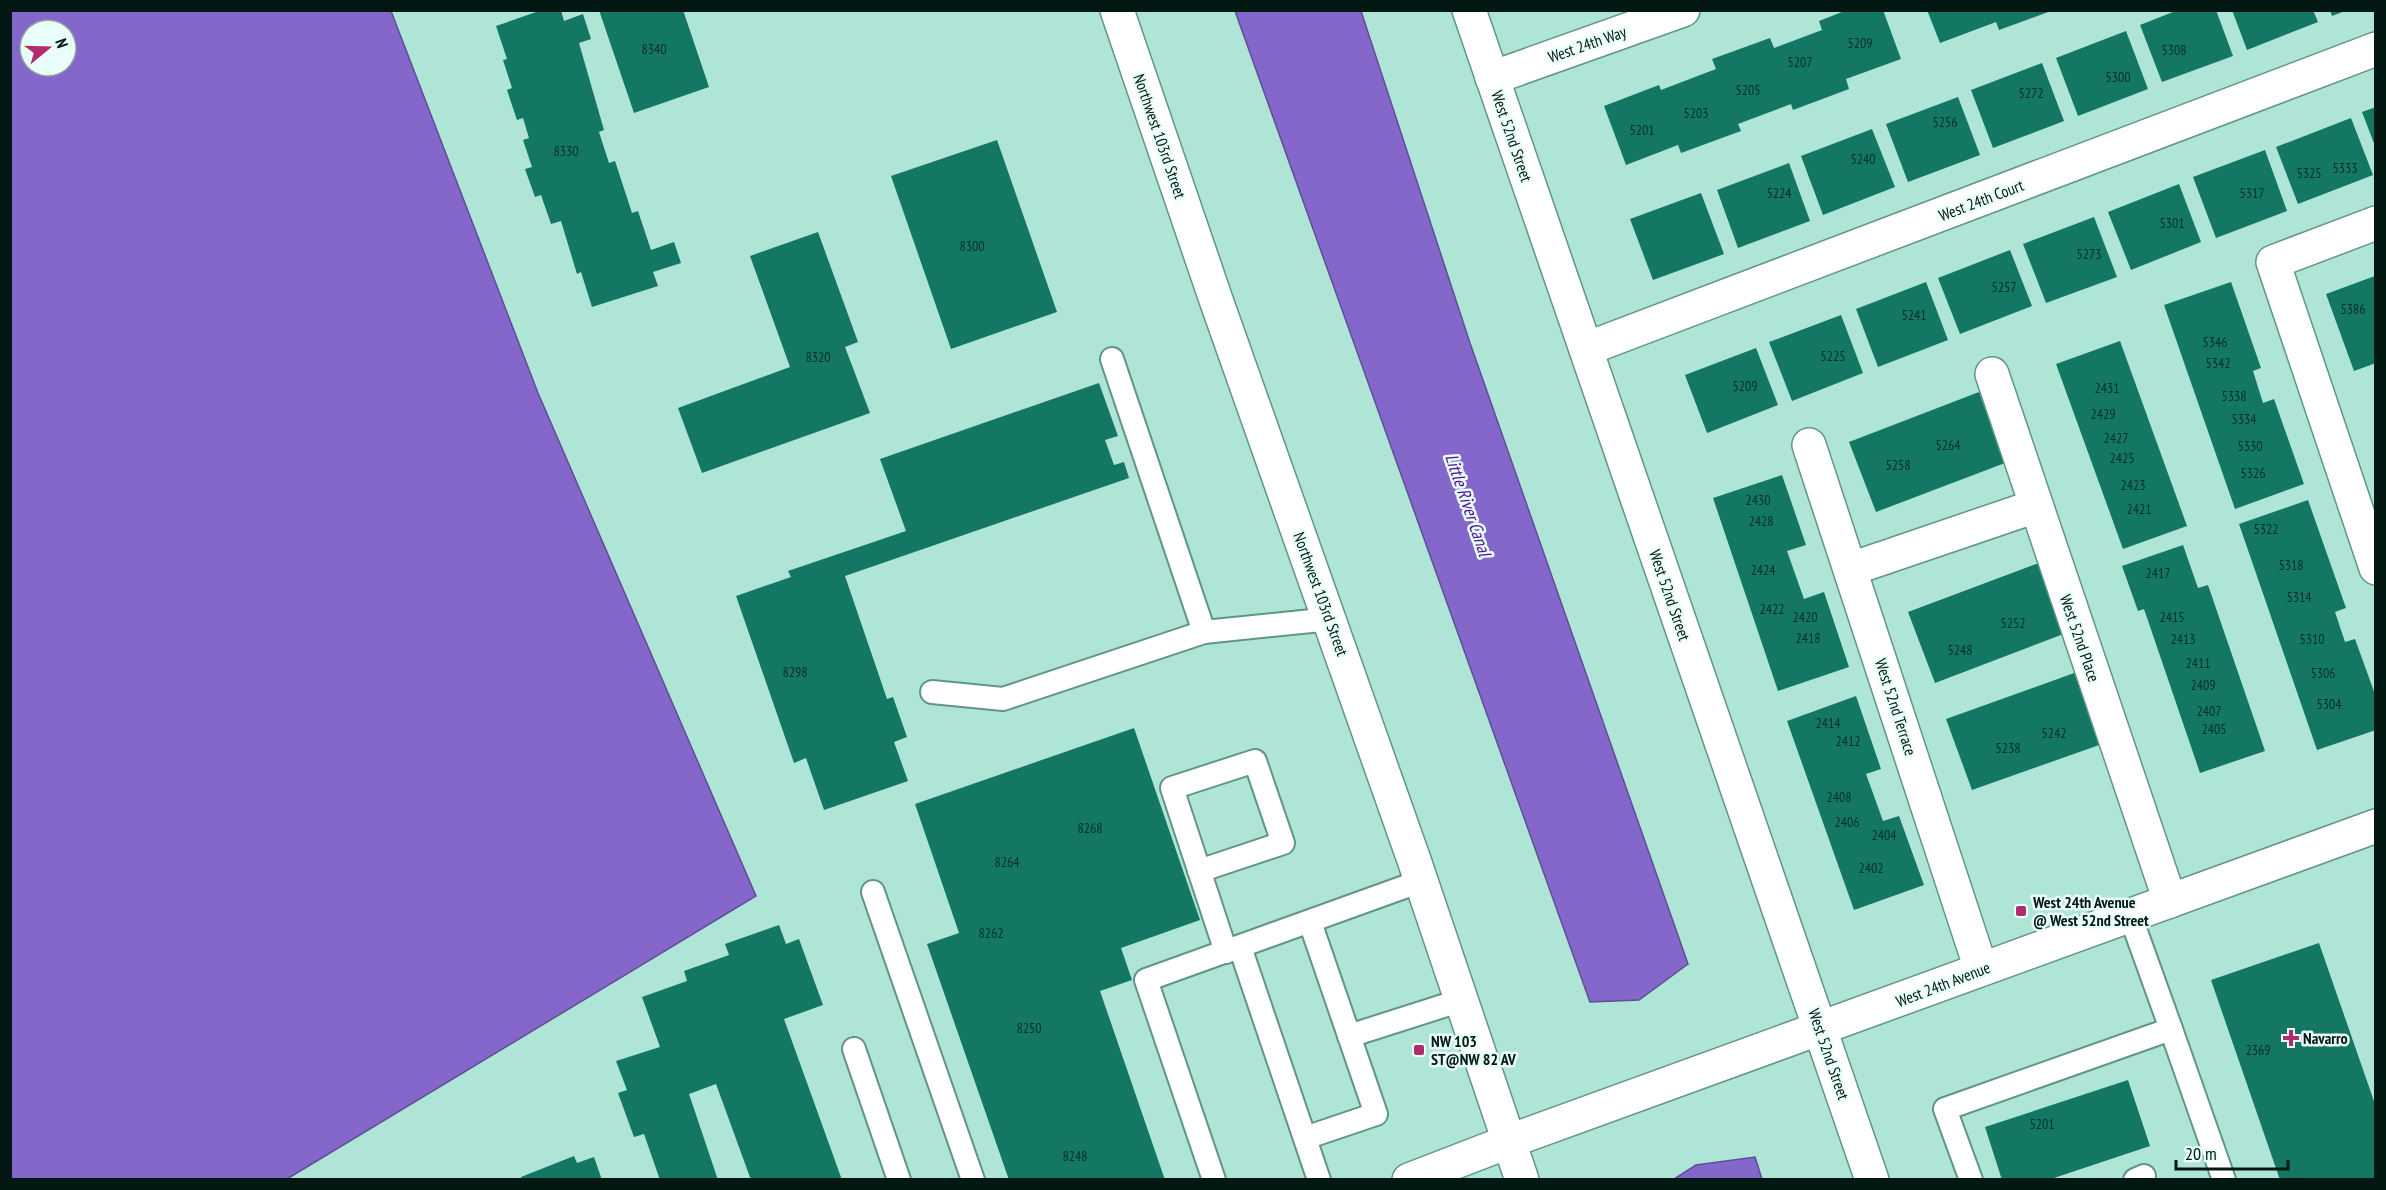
<svg xmlns="http://www.w3.org/2000/svg" width="2386" height="1190" viewBox="0 0 2386 1190" font-family="'PT Sans Narrow',sans-serif">
<rect width="100%" height="100%" fill="#afe5d6"/>
<g fill="#8566cb" stroke="#5e4f94" stroke-width="1.5" fill-rule="evenodd">
<path d="M10,11H391L538,393L756,896L287,1179H11ZM30,30H66V66H30Z"/>
<polygon points="1235,11 1361,11 1470,343 1688,964 1639,1000 1590,1002"/>
<polygon points="1755,1157 1762,1179 1674,1179 1696,1165"/>
</g>
<g fill="#137764">
<polygon points="542,10 561,10 564,21 583,14 591,39 579,43 604,130 599,132 609,163 615,161 632,213 638,211 651,250 674,242 681,263 653,272 658,286 592,307 581,272 577,274 561,221 551,224 541,195 535,197 525,169 532,167 523,140 529,138 523,118 517,120 507,90 512,88 503,60 507,59 496,26"/>
<polygon points="599,10 683,10 709,87 634,113"/>
<polygon points="1847,10 1883,10 1901,59 1846,79 1849,89 1793,110 1791,104 1738,124 1741,131 1681,153 1678,145 1626,165 1604,106 1659,85 1661,90 1716,69 1712,59 1770,38 1774,48 1822,30 1819,21"/>
<polygon points="1927,10 2051,10 2051,11 1999,30 1996,22 1940,43"/>
<polygon points="2178,10 2216,10 2233,56 2162,82 2140,25"/>
<polygon points="2232,10 2313,10 2318,22 2247,50"/>
<polygon points="2330,10 2345,10 2345,11 2332,16"/>
<polygon points="2126,31 2148,89 2078,116 2056,58"/>
<polygon points="2042,63 2064,121 1993,148 1971,90"/>
<polygon points="1958,97 1980,155 1908,182 1886,124"/>
<polygon points="2376,107 2376,146 2375,146 2362,112"/>
<polygon points="2351,118 2373,175 2298,204 2276,147"/>
<polygon points="1872,129 1895,187 1823,215 1801,156"/>
<polygon points="997,140 1057,312 951,349 891,176"/>
<polygon points="2265,150 2287,211 2216,238 2193,177"/>
<polygon points="1789,163 1810,221 1738,248 1717,190"/>
<polygon points="2179,184 2201,242 2131,270 2108,212"/>
<polygon points="1701,193 1724,254 1653,280 1630,219"/>
<polygon points="2094,217 2117,277 2046,303 2023,244"/>
<polygon points="818,232 858,342 845,347 870,413 702,473 678,408 790,367 750,256"/>
<polygon points="2010,250 2032,306 1960,334 1938,278"/>
<polygon points="2375,276 2376,363 2354,371 2326,294"/>
<polygon points="1926,282 1948,340 1878,367 1856,309"/>
<polygon points="2231,282 2261,368 2253,371 2263,403 2274,399 2304,484 2235,509 2164,305"/>
<polygon points="1841,315 1863,373 1792,401 1769,342"/>
<polygon points="2120,341 2187,526 2123,549 2056,364"/>
<polygon points="1756,348 1778,405 1707,433 1685,375"/>
<polygon points="1099,383 1118,436 1105,440 1114,465 1124,462 1129,478 845,576 887,699 893,697 907,737 894,742 908,781 824,810 806,758 794,763 736,596 791,577 788,571 906,531 880,459"/>
<polygon points="1979,392 2005,463 1876,512 1849,442"/>
<polygon points="1782,475 1806,545 1787,551 1804,599 1824,592 1849,667 1778,691 1713,498"/>
<polygon points="2308,500 2346,608 2335,612 2345,642 2355,639 2376,697 2376,730 2317,750 2239,524"/>
<polygon points="2183,545 2198,588 2208,585 2265,751 2200,773 2144,609 2138,611 2122,566"/>
<polygon points="2039,563 2066,633 1935,683 1908,612"/>
<polygon points="2077,672 2102,744 1972,790 1946,719"/>
<polygon points="1856,696 1881,769 1866,774 1883,821 1899,816 1924,885 1854,910 1787,721"/>
<polygon points="1134,728 1200,920 1121,948 1132,980 1100,991 1165,1180 1009,1180 927,944 959,933 915,804"/>
<polygon points="779,925 786,944 799,939 823,1005 784,1019 842,1180 751,1180 716,1084 689,1094 718,1180 660,1180 644,1134 634,1137 618,1093 627,1090 616,1061 660,1047 642,997 687,981 684,971 729,955 725,944"/>
<polygon points="2319,943 2376,1107 2376,1180 2280,1180 2211,980"/>
<polygon points="2128,1080 2150,1146 2048,1180 2002,1180 1985,1127"/>
<polygon points="574,1156 577,1163 594,1157 602,1180 522,1180 521,1177"/>
</g>
<g fill="none" stroke-linecap="round" stroke-linejoin="round">
<defs>
<g id="service">
<polyline points="1112,359 1204,632"/>
<polyline points="932,692 1003,699 1204,632 1331,619"/>
<polyline points="1199,871 1283,843 1255,761 1172,788 1226,952"/>
<polyline points="873,892 973,1180"/>
<polyline points="2130,915 2171,1029"/>
<polyline points="1240,947 1319,1180"/>
<polyline points="1349,1036 1462,1000"/>
<polyline points="854,1049 899,1180"/>
<polyline points="1305,1138 1376,1114 1310,922"/>
<polyline points="1214,1180 1146,980 1421,881"/>
<polyline points="1971,1180 1945,1109 2171,1029 2224,1180"/>
<polyline points="2135,1180 2144,1176"/>
</g>
<g id="minor">
<polyline points="1492,78 1683,10"/>
<polyline points="2376,223 2273,262 2376,568"/>
<polyline points="1586,349 2376,49"/>
<polyline points="1992,374 2170,901"/>
<polyline points="1809,445 1981,969"/>
<polyline points="1851,569 2036,506"/>
<polyline points="1409,1180 1510,1141"/>
</g>
<g id="tertiary">
<polyline points="1469,10 1872,1180"/>
<polyline points="1510,1141 2376,826"/>
</g>
<polyline id="primary" points="1117,10 1215,297 1414,860 1522,1180"/>
</defs>
<use href="#service" stroke="#619587" stroke-width="26"/>
<use href="#minor" stroke="#619587" stroke-width="36"/>
<use href="#tertiary" stroke="#619587" stroke-width="36"/>
<use href="#primary" stroke="#619587" stroke-width="36"/>
<use href="#service" stroke="#fff" stroke-width="22"/>
<use href="#minor" stroke="#fff" stroke-width="33"/>
<use href="#tertiary" stroke="#fff" stroke-width="33"/>
<use href="#primary" stroke="#fff" stroke-width="33"/>
</g>
<g fill="#b22b6d" stroke="#e9fef8" stroke-width="2">
<rect x="2015" y="905" width="12" height="12" rx="3"/>
<path d="M2288 1029h6v6h6v6h-6v6h-6v-6h-6v-6h6z"/>
<rect x="1413" y="1044" width="12" height="12" rx="3"/>
</g>
<g text-anchor="middle" stroke-width="5" stroke-linejoin="round" paint-order="stroke">
<g font-size="14" fill="#073027">
<text x="1860" y="48">5209</text>
<text x="654" y="54">8340</text>
<text x="2174" y="55">5308</text>
<text x="1800" y="67">5207</text>
<text x="2118" y="82">5300</text>
<text x="1748" y="95">5205</text>
<text x="2031" y="98">5272</text>
<text x="1696" y="118">5203</text>
<text x="1945" y="127">5256</text>
<text x="1642" y="135">5201</text>
<text x="566" y="156">8330</text>
<text x="1863" y="164">5240</text>
<text x="2345" y="173">5333</text>
<text x="2309" y="178">5325</text>
<text x="1779" y="198">5224</text>
<text x="2252" y="198">5317</text>
<text x="2172" y="228">5301</text>
<text x="972" y="251">8300</text>
<text x="2089" y="259">5273</text>
<text x="2004" y="292">5257</text>
<text x="2353" y="314">5386</text>
<text x="1914" y="320">5241</text>
<text x="2215" y="347">5346</text>
<text x="1833" y="361">5225</text>
<text x="818" y="362">8320</text>
<text x="2218" y="368">5342</text>
<text x="1745" y="391">5209</text>
<text x="2107" y="393">2431</text>
<text x="2234" y="401">5338</text>
<text x="2103" y="419">2429</text>
<text x="2244" y="424">5334</text>
<text x="2116" y="443">2427</text>
<text x="1948" y="450">5264</text>
<text x="2250" y="451">5330</text>
<text x="2122" y="463">2425</text>
<text x="1898" y="470">5258</text>
<text x="2253" y="478">5326</text>
<text x="2133" y="490">2423</text>
<text x="1758" y="505">2430</text>
<text x="2139" y="514">2421</text>
<text x="1761" y="526">2428</text>
<text x="2266" y="534">5322</text>
<text x="2291" y="570">5318</text>
<text x="1763" y="575">2424</text>
<text x="2158" y="578">2417</text>
<text x="2299" y="602">5314</text>
<text x="1772" y="614">2422</text>
<text x="1805" y="622">2420</text>
<text x="2172" y="622">2415</text>
<text x="2013" y="628">5252</text>
<text x="1808" y="643">2418</text>
<text x="2183" y="644">2413</text>
<text x="2312" y="644">5310</text>
<text x="1960" y="655">5248</text>
<text x="2198" y="668">2411</text>
<text x="795" y="677">8298</text>
<text x="2323" y="678">5306</text>
<text x="2203" y="690">2409</text>
<text x="2329" y="709">5304</text>
<text x="2209" y="716">2407</text>
<text x="1828" y="728">2414</text>
<text x="2214" y="734">2405</text>
<text x="2054" y="738">5242</text>
<text x="1848" y="746">2412</text>
<text x="2008" y="753">5238</text>
<text x="1839" y="802">2408</text>
<text x="1847" y="827">2406</text>
<text x="1090" y="833">8268</text>
<text x="1884" y="840">2404</text>
<text x="1007" y="867">8264</text>
<text x="1871" y="873">2402</text>
<text x="991" y="938">8262</text>
<text x="1029" y="1033">8250</text>
<text x="2258" y="1055">2369</text>
<text x="2042" y="1129">5201</text>
<text x="1075" y="1161">8248</text>
</g>
<g font-size="16" fill="#031813" stroke="#e9fef8">
<text transform="translate(1587 44) rotate(-19)" y="6">West 24th Way</text>
<text transform="translate(1160 136) rotate(71)" y="6">Northwest 103rd Street</text>
<text transform="translate(1512 136) rotate(71)" y="6">West 52nd Street</text>
<text transform="translate(1981 200) rotate(-21)" y="6">West 24th Court</text>
<text transform="translate(1321 594) rotate(70)" y="6">Northwest 103rd Street</text>
<text transform="translate(1670 595) rotate(71)" y="6">West 52nd Street</text>
<text transform="translate(2080 638) rotate(71)" y="6">West 52nd Place</text>
<text transform="translate(1896 707) rotate(72)" y="6">West 52nd Terrace</text>
<text transform="translate(1943 984) rotate(-21)" y="6">West 24th Avenue</text>
<text transform="translate(1829 1054) rotate(71)" y="6">West 52nd Street</text>
</g>
<g font-size="16" font-weight="bold" fill="#031813" stroke="#e9fef8" text-anchor="start">
<text x="2033" y="908">West 24th Avenue<tspan x="2033" dy="18">@ West 52nd Street</tspan></text>
<text x="2303" y="1044">Navarro</text>
<text x="1431" y="1047">NW 103<tspan x="1431" dy="18">ST@NW 82 AV</tspan></text>
</g>
<g font-size="18" font-style="italic" fill="#4b1391" stroke="#e9fef8">
<text transform="translate(1468 505) rotate(71)" y="6">Little River Canal</text>
</g>
</g>
<rect width="2386" height="1190" fill="none" stroke="#031813" stroke-width="24"/>
<g transform="translate(48 48) rotate(71)"><circle r="28" fill="#e9fef8" stroke="#8da29c" stroke-width="1.5"/>
<path d="M0-4.5L10 22L0 15L-10 22Z" fill="#b22b6d"/>
<text y="-9" font-size="16" font-weight="bold" text-anchor="middle" fill="#031813">N</text>
</g>
<path d="M2176 1160v9h112v-9" fill="none" stroke="#031813" stroke-width="3"/>
<text x="2185" y="1160" font-size="18" fill="#031813" stroke="#e9fef8" stroke-width="4.5" paint-order="stroke">20 m</text>
</svg>
